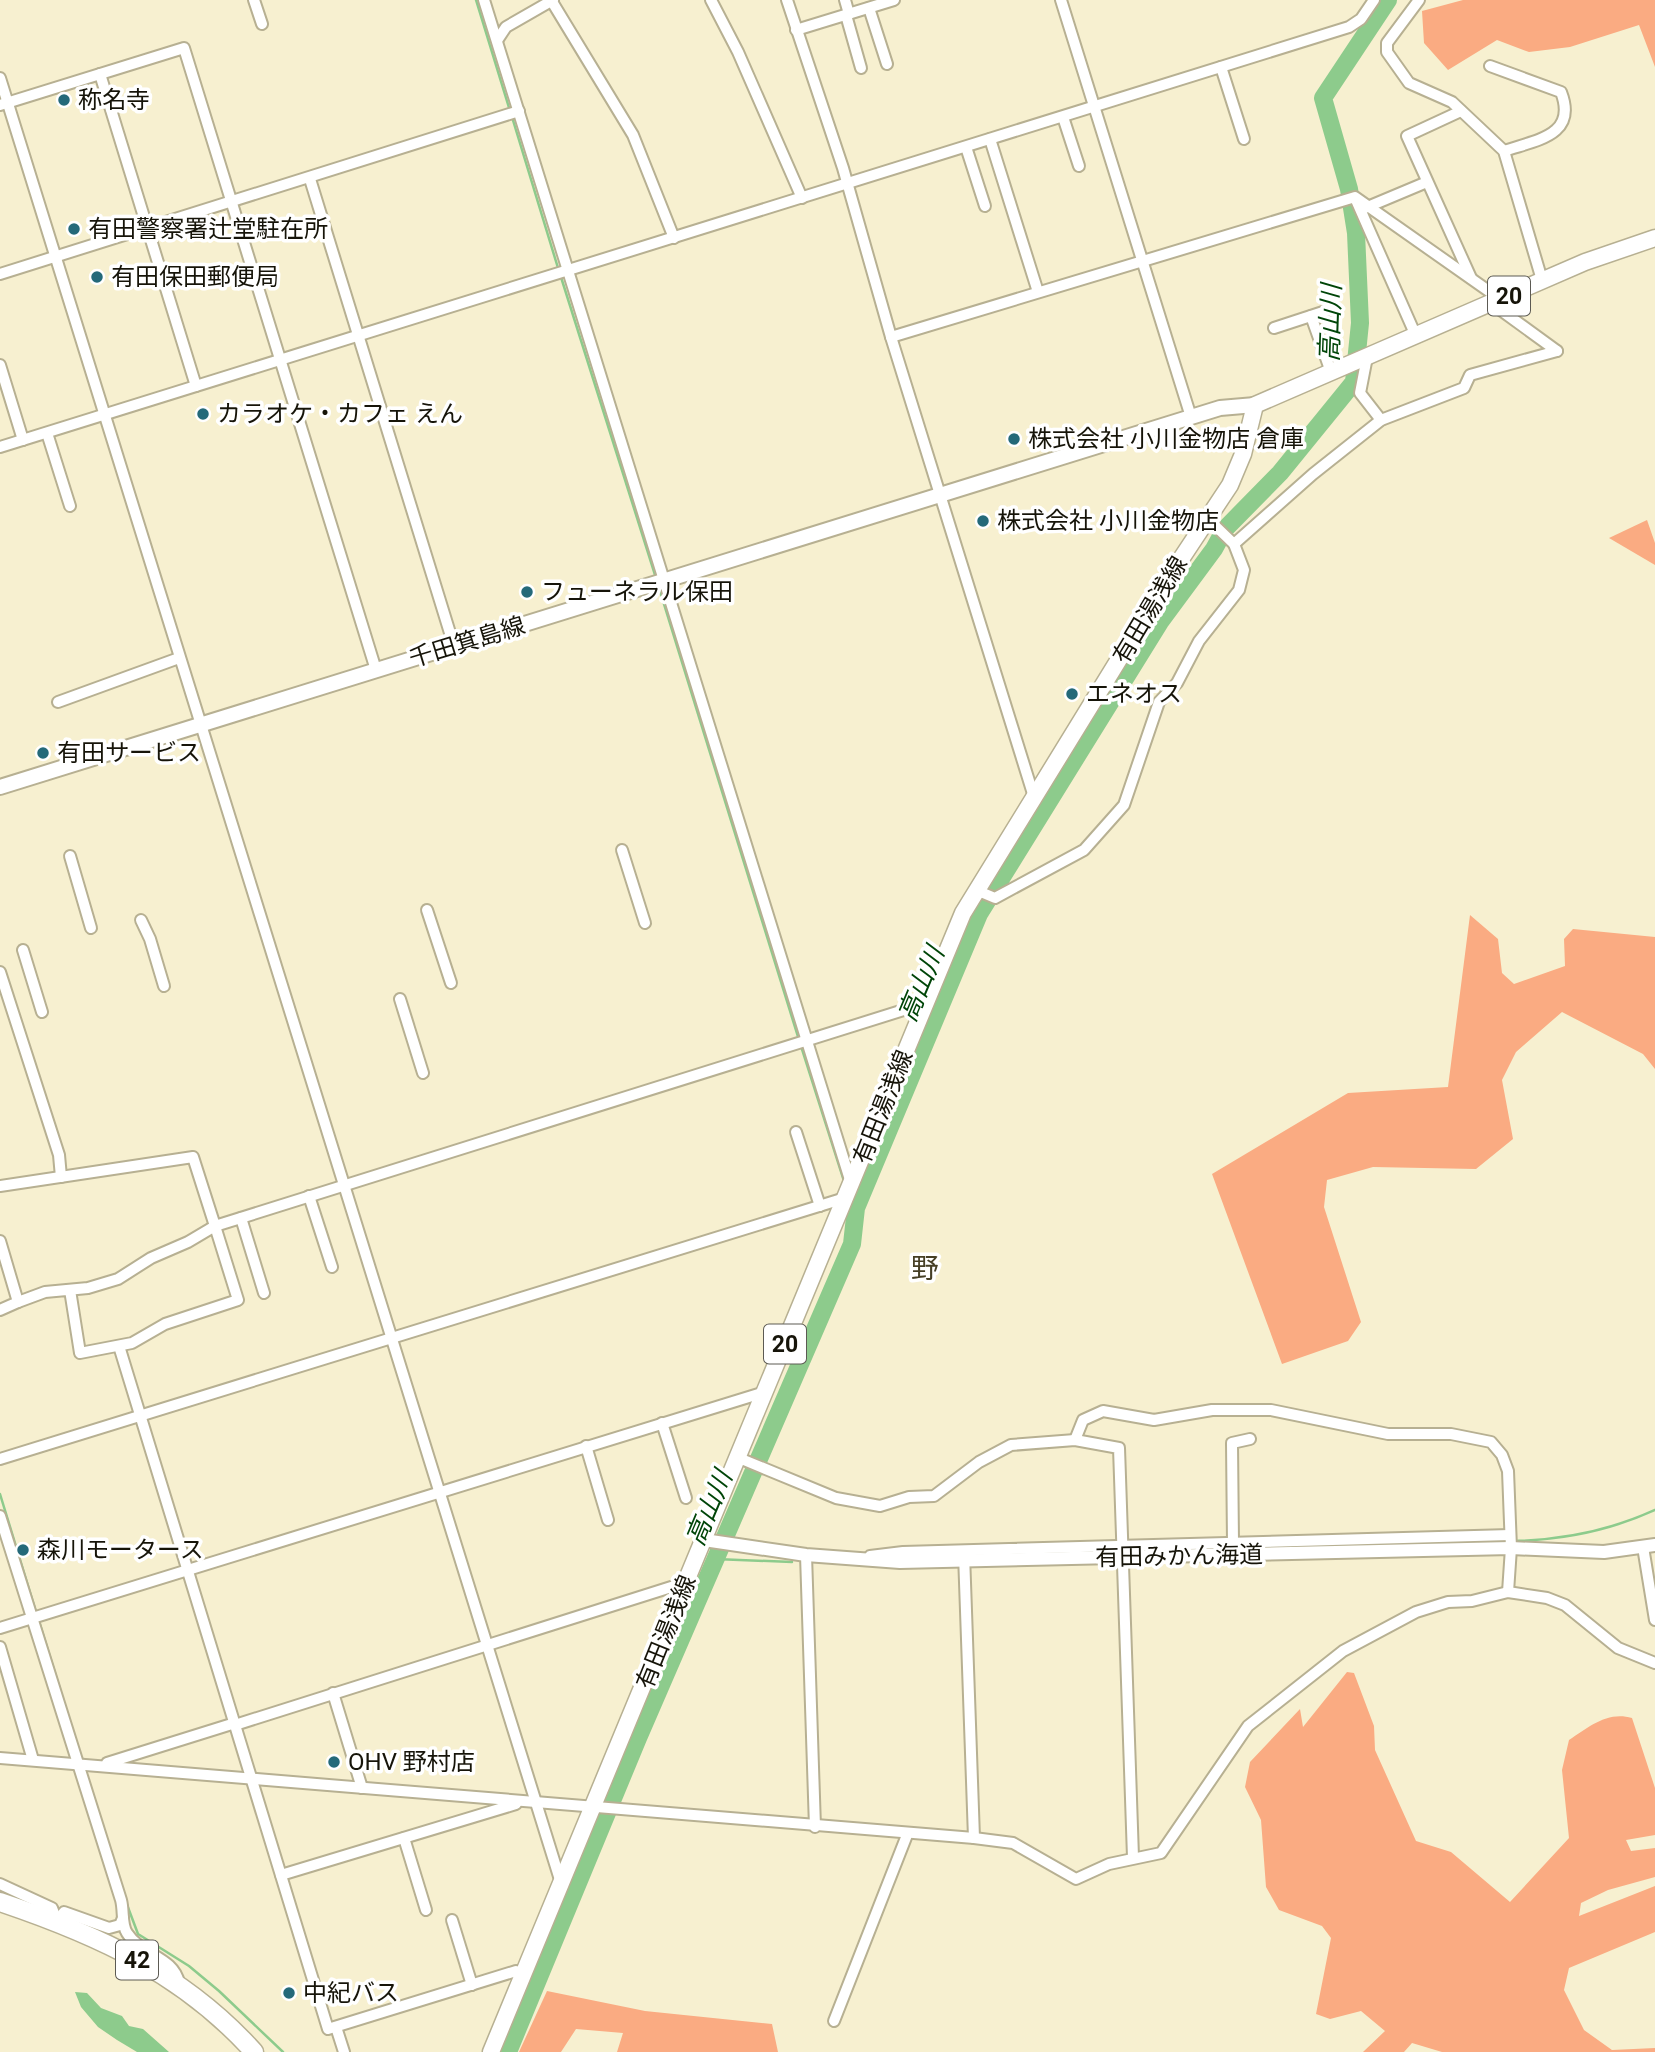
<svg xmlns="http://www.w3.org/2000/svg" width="1655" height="2052" viewBox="0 0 1655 2052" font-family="Roboto,'Noto Sans JP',sans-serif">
<rect width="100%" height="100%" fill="#f7f0d0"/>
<g fill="#faab82">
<polygon points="1463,0 1655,0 1655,67 1639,25 1570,47 1529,52 1497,40 1448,70 1424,43 1422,11"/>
<polygon points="1647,520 1655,543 1655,565 1609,538"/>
<polygon points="1470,915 1498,939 1502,973 1514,984 1565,966 1564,939 1573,929 1655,937 1655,1069 1643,1054 1562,1012 1516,1052 1502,1080 1513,1139 1476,1169 1373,1167 1327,1180 1324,1207 1361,1322 1348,1341 1282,1364 1212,1174 1348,1093 1448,1087"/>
<path d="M1347,1672L1354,1673L1374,1726L1375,1750L1416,1841L1451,1852L1510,1902L1569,1838L1562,1770L1569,1740C1589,1727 1607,1711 1632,1718L1655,1788V1835L1626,1840L1631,1851L1655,1848V1877L1608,1890L1581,1903L1579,1916L1655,1886V1932L1569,1968L1564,1990L1584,2030L1612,2050L1655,2048V2052H1442L1412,2043L1404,2052H1363L1385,2031L1361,2011L1330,2019L1316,2014L1331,1938L1322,1926L1279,1910L1266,1887L1261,1820L1245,1787L1250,1762L1300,1709L1303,1727Z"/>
<polygon points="547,1991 645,2011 772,2024 778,2052 617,2052 623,2033 576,2029 561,2052 519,2052"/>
</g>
<polygon fill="#8dcb8c" points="75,1992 87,1993 101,2008 122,2016 129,2026 143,2029 169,2052 137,2052 117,2040 98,2027 81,2007"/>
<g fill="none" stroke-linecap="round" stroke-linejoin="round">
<g stroke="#8dcb8c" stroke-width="2.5">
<polyline points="476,0 510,111"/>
<polyline points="512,117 558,268"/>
<polyline points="560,274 656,578"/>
<polyline points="659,588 799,1040"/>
<polyline points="801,1046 844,1181"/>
<polyline points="853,1202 856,1208"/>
<polyline points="0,1494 36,1612"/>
<path d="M1513,1541C1563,1540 1609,1531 1655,1510"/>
<polyline points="1299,1546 1506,1541"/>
<polyline points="715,1559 792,1562"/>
<polyline points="38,1618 60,1689"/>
<polyline points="126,1902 138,1934 189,1966 219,1991 283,2052"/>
</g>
<polyline stroke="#8dcb8c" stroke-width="18" points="508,2052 638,1738 852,1244 856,1208 979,914 1160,622 1214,549 1225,529 1280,473 1354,382 1360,323 1356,233 1349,189 1323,98 1388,0"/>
<defs>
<g id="minor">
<polyline points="254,0 262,24"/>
<polyline points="484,0 851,1183"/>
<polyline points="551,0 633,135 674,238"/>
<polyline points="711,0 738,52 802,198"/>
<polyline points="787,0 843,168 891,337 1034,797"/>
<polyline points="845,0 849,14"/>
<polyline points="1061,0 1191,417"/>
<polyline points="1419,0 1387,43 1387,52 1409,83 1452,102 1504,151 1542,280"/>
<polyline points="869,8 887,64"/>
<polyline points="846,15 861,68"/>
<polyline points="796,30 894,0"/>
<polyline points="498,39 506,27 553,0"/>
<path d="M1490,66L1561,92C1578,136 1536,140 1504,151"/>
<polyline points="1221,67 1244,139"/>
<polyline points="100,74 196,386"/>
<polyline points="0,78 561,1883"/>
<polyline points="0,105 184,48 376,670"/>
<polyline points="1461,111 1407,136 1471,278"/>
<polyline points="1063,117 1079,166"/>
<polyline points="990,139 1038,292"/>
<polyline points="966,147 985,206"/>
<polyline points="310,179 454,646"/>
<polyline points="1356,200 1416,336"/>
<polyline points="1365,208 1427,182"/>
<polyline points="0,274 519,111"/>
<polyline points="1491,303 1557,351"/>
<polyline points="1311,316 1331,372"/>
<polyline points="1274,328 1329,310"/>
<polyline points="891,337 1355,197 1500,299"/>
<polyline points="1367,357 1360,393 1381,420"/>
<polyline points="0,365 23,440"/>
<polyline points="47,433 70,506"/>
<polyline points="0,447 1349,27 1361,19 1374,0"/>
<polyline points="1234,544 1313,474 1381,420 1464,388 1470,375 1557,351"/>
<polyline points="58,702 179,658"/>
<polyline points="622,850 645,923"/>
<polyline points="70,856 91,928"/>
<polyline points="976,890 995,898 1084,850 1124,805 1159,702 1177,683 1199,641 1239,590 1244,570 1234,544 1208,519"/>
<polyline points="427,910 451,983"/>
<polyline points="141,920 150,939 164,986"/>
<polyline points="23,950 42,1012"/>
<polyline points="0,972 59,1155 61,1177"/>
<polyline points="400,999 423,1073"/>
<polyline points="796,1132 820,1206"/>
<polyline points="0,1186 193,1157 215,1226 926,1003"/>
<polyline points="309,1196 332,1267"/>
<polyline points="241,1218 264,1293"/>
<polyline points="0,1241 18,1302 0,1310"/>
<polyline points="18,1302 45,1292 88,1288 118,1279 151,1258 188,1242 215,1226 238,1300 165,1324 132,1343 80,1353 70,1290"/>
<polyline points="119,1346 328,2029 516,1971 523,1974"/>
<polyline points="662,1423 686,1498"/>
<polyline points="1075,1440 1083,1420 1103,1411 1154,1420 1212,1410 1271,1410 1388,1434 1451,1434 1491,1442 1502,1455 1508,1471 1511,1548 1508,1592"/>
<polyline points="586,1446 608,1520"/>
<polyline points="739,1458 836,1498 880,1506 909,1497 934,1496 979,1462 1011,1445 1075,1440 1119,1448 1133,1857"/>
<polyline points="0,1459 845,1198"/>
<path d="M0,1516L121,1900C124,1911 121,1924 127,1933C141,1955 174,1957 179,1983"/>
<polyline points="1233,1542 1232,1443 1250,1439"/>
<polyline points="1643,1547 1655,1620"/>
<polyline points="964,1554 974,1838"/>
<polyline points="806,1555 815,1827"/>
<polyline points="870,1556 903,1552 1510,1535"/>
<polyline points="0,1628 765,1392"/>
<polyline points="0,1647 33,1760"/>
<polyline points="333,1693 362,1788"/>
<polyline points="235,1725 687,1582"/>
<polyline points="0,1758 974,1838 1013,1843 1076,1879 1109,1864 1161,1853 1248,1726 1343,1651 1416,1612 1448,1602 1472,1601 1508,1592 1547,1598 1565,1605 1618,1648 1655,1663"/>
<polyline points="107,1763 235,1723"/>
<polyline points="404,1838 426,1910"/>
<polyline points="281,1875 516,1804"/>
<polyline points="0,1884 52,1908 57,1921"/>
<polyline points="452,1920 472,1985"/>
<polyline points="57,1921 64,1912 109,1928 120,1925 123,1918"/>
<polyline points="834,2021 907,1835"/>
<polyline points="336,2027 344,2052"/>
</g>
<polyline id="tertiary" points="704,1540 806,1555 900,1562 1511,1548 1604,1552 1655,1545"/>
<polyline id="secondary" points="0,787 1220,408 1255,405"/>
<polyline id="primary" points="491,2052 963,913 1177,565 1230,485 1243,454 1255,405 1585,262 1655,238"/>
<path id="trunk" d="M0,1902C98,1935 184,1974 254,2052"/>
</defs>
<use href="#minor" stroke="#b7b092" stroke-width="14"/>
<use href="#tertiary" stroke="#b7b092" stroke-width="16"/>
<use href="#secondary" stroke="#b7b092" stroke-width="18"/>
<use href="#primary" stroke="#b7b092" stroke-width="19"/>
<use href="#trunk" stroke="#b7b092" stroke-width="21"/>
<use href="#minor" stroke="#fff" stroke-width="10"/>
<use href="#tertiary" stroke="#fff" stroke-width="12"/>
<use href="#secondary" stroke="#fff" stroke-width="14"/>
<use href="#primary" stroke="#fff" stroke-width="16"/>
<use href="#trunk" stroke="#fff" stroke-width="18"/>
</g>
<g fill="#246979" stroke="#fff" stroke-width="2.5">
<circle cx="64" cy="100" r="7"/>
<circle cx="74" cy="229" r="7"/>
<circle cx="97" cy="277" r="7"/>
<circle cx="203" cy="414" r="7"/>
<circle cx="1014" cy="439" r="7"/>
<circle cx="983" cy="521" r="7"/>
<circle cx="527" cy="592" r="7"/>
<circle cx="1072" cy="694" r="7"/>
<circle cx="43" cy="753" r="7"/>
<circle cx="23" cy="1550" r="7"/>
<circle cx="334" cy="1762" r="7"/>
<circle cx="289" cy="1993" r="7"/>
</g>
<g text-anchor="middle" stroke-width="7" stroke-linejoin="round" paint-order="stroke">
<g fill="#fff" stroke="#5c5a53" stroke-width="2">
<rect x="1488" y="276.5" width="42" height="39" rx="5"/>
<rect x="764" y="1324.5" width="42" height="39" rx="5"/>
<rect x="116" y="1940.5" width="42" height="39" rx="5"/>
</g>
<g font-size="23" font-weight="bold" fill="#161409">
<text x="1509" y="304">20</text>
<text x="785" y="1352">20</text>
<text x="137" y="1968">42</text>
</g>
<g font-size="24" fill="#161409" stroke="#fff" text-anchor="start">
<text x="78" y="108">称名寺</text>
<text x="88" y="237">有田警察署辻堂駐在所</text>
<text x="111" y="285">有田保田郵便局</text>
<text x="217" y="422">カラオケ・カフェ えん</text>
<text x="1028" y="447">株式会社 小川金物店 倉庫</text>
<text x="997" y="529">株式会社 小川金物店</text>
<text x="541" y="600">フューネラル保田</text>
<text x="1086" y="702">エネオス</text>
<text x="57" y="761">有田サービス</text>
<text x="37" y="1558">森川モータース</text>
<text x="348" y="1770">OHV 野村店</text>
<text x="303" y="2001">中紀バス</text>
</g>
<g font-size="24" fill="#161409" stroke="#fff">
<text transform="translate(1150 610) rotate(-59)" y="8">有田湯浅線</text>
<text transform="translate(467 642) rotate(-17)" y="8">千田箕島線</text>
<text transform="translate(883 1107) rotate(-68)" y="8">有田湯浅線</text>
<text transform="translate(1179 1556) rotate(-1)" y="8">有田みかん海道</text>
<text transform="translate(666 1632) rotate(-68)" y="8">有田湯浅線</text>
</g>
<g font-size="26" font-style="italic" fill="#004508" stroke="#fff">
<text transform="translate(1330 323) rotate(-88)" y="9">高山川</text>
<text transform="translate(921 984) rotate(-67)" y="9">高山川</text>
<text transform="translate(709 1508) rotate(-67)" y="9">高山川</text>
</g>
<g font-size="28" fill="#463f25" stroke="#fff">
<text x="925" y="1278">野</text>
</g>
</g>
</svg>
